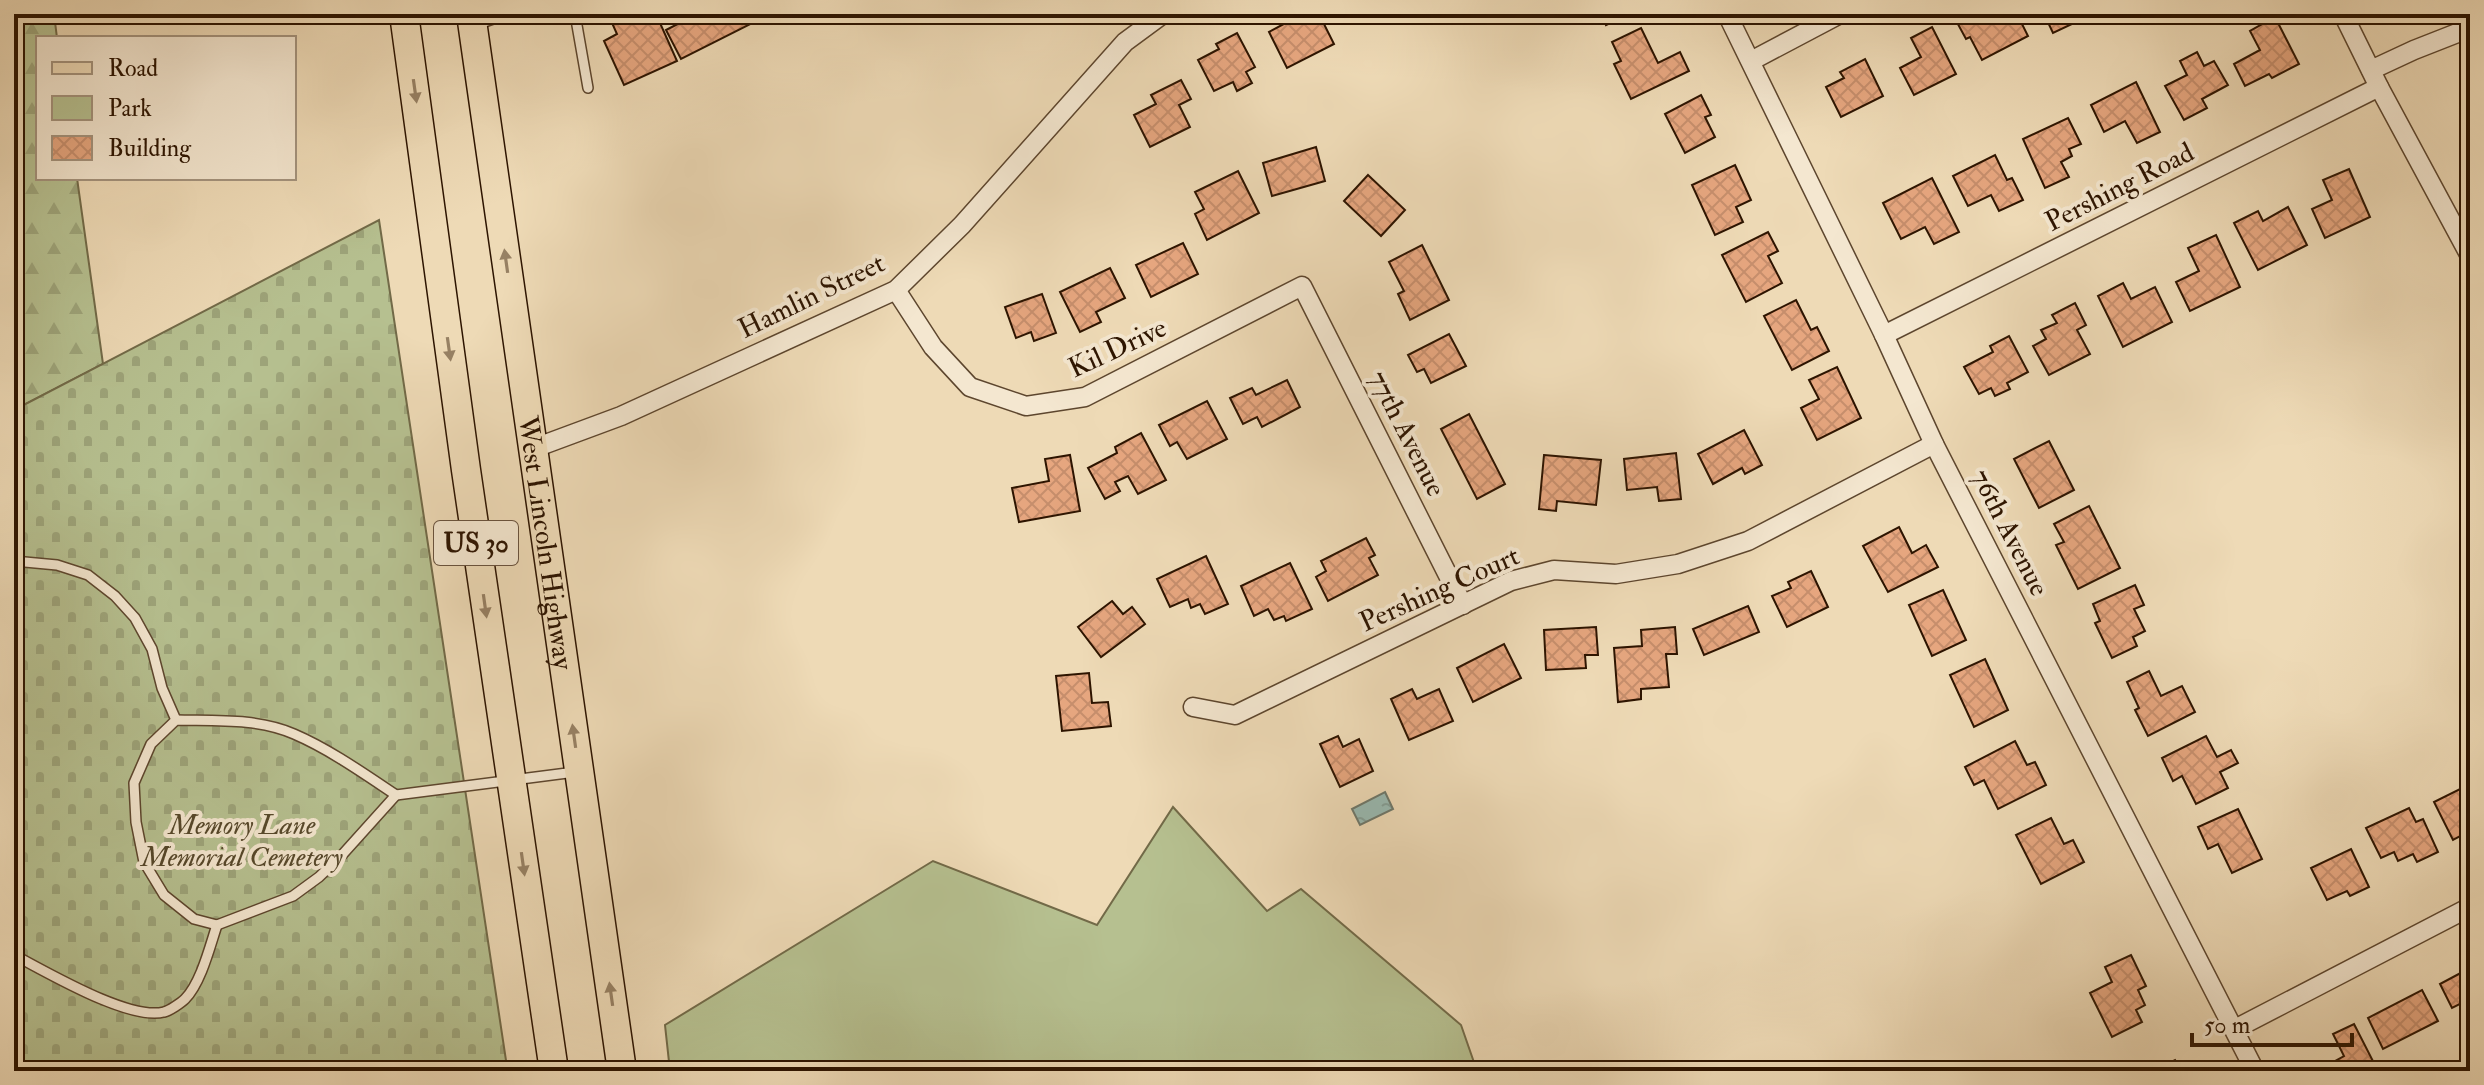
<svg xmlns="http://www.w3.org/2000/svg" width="2484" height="1085" viewBox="0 0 2484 1085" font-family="'IM FELL Double Pica',serif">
<defs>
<pattern id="forest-firs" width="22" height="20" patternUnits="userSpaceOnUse" patternTransform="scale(2)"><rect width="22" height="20" fill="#b6c090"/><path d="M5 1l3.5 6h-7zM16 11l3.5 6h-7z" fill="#9da47a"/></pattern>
<pattern id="cemetery-stones" width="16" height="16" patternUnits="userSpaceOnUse" patternTransform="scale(2)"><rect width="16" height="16" fill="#b6c090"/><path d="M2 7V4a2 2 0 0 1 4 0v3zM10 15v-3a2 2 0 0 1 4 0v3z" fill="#9da47a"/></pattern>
<pattern id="water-ripples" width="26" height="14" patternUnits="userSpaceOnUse" patternTransform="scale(2)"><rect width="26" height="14" fill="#99bab2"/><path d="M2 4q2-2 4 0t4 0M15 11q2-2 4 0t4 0" fill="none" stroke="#849f97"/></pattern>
<pattern id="building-cross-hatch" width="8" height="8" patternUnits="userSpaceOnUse" patternTransform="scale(2)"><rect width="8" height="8" fill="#e6a67f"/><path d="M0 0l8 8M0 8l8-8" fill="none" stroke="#c68e6c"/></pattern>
</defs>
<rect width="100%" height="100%" fill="#eedab6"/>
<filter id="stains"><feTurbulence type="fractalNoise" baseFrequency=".0025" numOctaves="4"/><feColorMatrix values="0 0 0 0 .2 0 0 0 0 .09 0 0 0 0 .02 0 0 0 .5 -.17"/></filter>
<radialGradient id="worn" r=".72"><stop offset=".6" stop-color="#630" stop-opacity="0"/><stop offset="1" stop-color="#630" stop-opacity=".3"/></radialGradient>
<polygon fill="#b6c090" stroke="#726a48" stroke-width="2" points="1173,807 1267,911 1301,889 1461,1025 1477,1071 670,1071 665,1025 933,861 1097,925"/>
<polygon fill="url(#forest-firs)" stroke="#726a48" stroke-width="2" points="14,14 54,14 57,38 38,38 38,178 77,178 103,364 14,410"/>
<polygon fill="url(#cemetery-stones)" stroke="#726a48" stroke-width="2" points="379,220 507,1067 499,1071 14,1071 14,410"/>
<polygon fill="url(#water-ripples)" stroke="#6e786b" stroke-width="2" points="1385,792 1393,809 1360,825 1352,809"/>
<g fill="url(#building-cross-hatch)" stroke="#2d1400" stroke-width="2">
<polygon points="608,14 656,14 677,61 624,85 604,41 617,34"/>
<polygon points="697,14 770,14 681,59 666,30"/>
<polygon points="1293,14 1319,14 1334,44 1287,68 1269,32 1295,18"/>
<polygon points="1602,14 1629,14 1606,25"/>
<polygon points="2017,14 2028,36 1982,60 1970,37 1966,39 1953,15"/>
<polygon points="2044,14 2093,14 2053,33"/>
<polygon points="2275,17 2299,64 2272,78 2269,74 2245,86 2234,64 2260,50 2250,31"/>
<polygon points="1932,27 1956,74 1914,95 1900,68 1921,57 1911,38"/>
<polygon points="1641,28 1658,63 1680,52 1689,71 1631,99 1614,64 1621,61 1612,42"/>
<polygon points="1237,33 1255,67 1246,72 1252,83 1237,91 1233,82 1214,91 1198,60 1219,49 1216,44"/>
<polygon points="2197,52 2204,66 2214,61 2228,85 2202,99 2207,108 2184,120 2165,86 2187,75 2180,61"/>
<polygon points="1865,59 1883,96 1841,117 1826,87 1844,78 1840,72"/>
<polygon points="1181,80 1191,99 1179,105 1190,127 1150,147 1134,115 1156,104 1151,95"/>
<polygon points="2136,82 2160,132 2137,143 2125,121 2104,132 2091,105"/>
<polygon points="1701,95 1711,115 1705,117 1715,137 1685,153 1665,114"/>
<polygon points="2068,118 2081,144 2069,149 2072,156 2061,162 2069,177 2045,188 2023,139"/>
<polygon points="1316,147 1325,181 1272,196 1263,163"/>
<polygon points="1995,155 2007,180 2012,178 2023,200 1999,211 1991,195 1968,206 1953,176"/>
<polygon points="1735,165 1751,200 1736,207 1743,222 1715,235 1692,185"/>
<polygon points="2349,169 2370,217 2325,238 2312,209 2332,200 2323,180"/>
<polygon points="1238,171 1259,213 1207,240 1195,214 1204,209 1195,192"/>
<polygon points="1368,175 1405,210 1381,236 1344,201"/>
<polygon points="1932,178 1959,232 1934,244 1925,227 1901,239 1883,203"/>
<polygon points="2288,207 2307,245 2258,270 2234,223 2258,211 2263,221"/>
<polygon points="1768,232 1778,251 1768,256 1782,283 1746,302 1722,255"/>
<polygon points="2216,235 2240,287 2190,311 2176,282 2199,271 2188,248"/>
<polygon points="1183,243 1198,274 1151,297 1136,265"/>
<polygon points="1422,245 1449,300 1410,320 1398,294 1404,291 1389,262"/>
<polygon points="1110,268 1125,298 1096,312 1101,322 1080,332 1060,292"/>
<polygon points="2123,283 2131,299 2155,287 2172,322 2123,347 2098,296"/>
<polygon points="1042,294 1056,333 1034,341 1031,332 1016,338 1005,307"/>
<polygon points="1796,300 1811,330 1817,327 1829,351 1792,370 1764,316"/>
<polygon points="2075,303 2086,325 2077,330 2090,354 2049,375 2033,346 2046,339 2041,330 2057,323 2052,315"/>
<polygon points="1449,334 1466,366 1431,383 1424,369 1417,372 1408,355"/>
<polygon points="2009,336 2028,372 2007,383 2010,389 1995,396 1991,388 1979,394 1964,367 1993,352 1990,346"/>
<polygon points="1837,367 1861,418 1817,440 1801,408 1819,399 1809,380"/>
<polygon points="1287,380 1300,407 1262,427 1257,417 1243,424 1230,398 1252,388 1256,395"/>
<polygon points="1207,401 1227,439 1187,459 1177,442 1170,446 1159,425"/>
<polygon points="1469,414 1505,484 1477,499 1441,429"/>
<polygon points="1744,430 1762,465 1745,474 1742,468 1713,484 1698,454"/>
<polygon points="1141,433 1166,480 1138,494 1128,476 1115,482 1120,491 1105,499 1088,468 1117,453 1115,447"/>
<polygon points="2049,441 2074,490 2039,508 2014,459"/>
<polygon points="1676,453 1681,499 1659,501 1657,487 1627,490 1624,459"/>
<polygon points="1070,455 1080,511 1019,522 1012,488 1049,481 1045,459"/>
<polygon points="1544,455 1601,460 1596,505 1557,501 1556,511 1539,509"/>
<polygon points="2089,506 2120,568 2078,589 2056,545 2064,542 2054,524"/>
<polygon points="1899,527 1912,553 1926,545 1938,567 1888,592 1863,546"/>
<polygon points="1366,538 1375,555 1369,558 1378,575 1328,601 1316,577 1326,571 1321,561"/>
<polygon points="1206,556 1228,604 1205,614 1200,604 1191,608 1188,599 1170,607 1157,579"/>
<polygon points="1290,563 1312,609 1286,621 1284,616 1274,620 1268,609 1254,616 1241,586"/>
<polygon points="1811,571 1828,607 1787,627 1772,596 1791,588 1788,582"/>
<polygon points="2135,585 2144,605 2134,609 2145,631 2133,637 2137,646 2112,658 2095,623 2100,621 2093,604"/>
<polygon points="1943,590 1966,640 1932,656 1909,605"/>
<polygon points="1112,601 1123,614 1132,607 1145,624 1101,657 1078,627"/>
<polygon points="1748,606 1759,632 1704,655 1693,629"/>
<polygon points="1596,627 1598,655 1585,655 1586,668 1546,670 1544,630"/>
<polygon points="1675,627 1677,654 1666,654 1669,687 1641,689 1641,699 1618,702 1614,648 1642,646 1641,630"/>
<polygon points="1504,644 1521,678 1473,702 1457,668"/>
<polygon points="1985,659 2008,710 1974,727 1950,675"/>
<polygon points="2149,671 2161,696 2182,686 2195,712 2148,736 2135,710 2139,708 2127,682"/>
<polygon points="1089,673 1092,703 1108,702 1111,726 1062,731 1056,676"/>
<polygon points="1412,689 1417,699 1439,689 1453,721 1409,740 1391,699"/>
<polygon points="1338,736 1343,747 1359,739 1373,771 1340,787 1320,744"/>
<polygon points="2206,736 2217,757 2231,750 2238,763 2220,772 2228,788 2196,804 2182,776 2173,781 2162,758"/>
<polygon points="2015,741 2027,765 2035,762 2046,785 1998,809 1984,780 1974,785 1965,767"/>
<polygon points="2470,784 2470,831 2453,840 2434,802"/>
<polygon points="2409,808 2416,822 2423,819 2438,852 2417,862 2413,854 2398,861 2394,852 2381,858 2366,828"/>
<polygon points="2238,809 2262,859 2232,873 2218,844 2208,849 2198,827"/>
<polygon points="2051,818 2064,844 2073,840 2084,862 2041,884 2016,835"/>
<polygon points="2351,849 2369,887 2350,896 2347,891 2327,900 2311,868"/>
<polygon points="2131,955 2146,986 2138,990 2145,1005 2136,1010 2142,1022 2112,1037 2090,993 2112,982 2105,967"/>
<polygon points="2470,968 2470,999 2452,1008 2440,984"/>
<polygon points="2422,990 2438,1021 2383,1049 2368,1018"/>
<polygon points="2354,1024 2378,1071 2317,1071 2344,1056 2333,1034"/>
<polygon points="2175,1060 2180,1071 2153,1071"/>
</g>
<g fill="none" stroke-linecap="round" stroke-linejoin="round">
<defs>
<g id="lane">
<polyline points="575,14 588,88"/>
<polyline points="476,25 507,14"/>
<polyline points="14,561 57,565 88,575 115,596 135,618 152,649 162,688 176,720"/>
<path d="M176,720C214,721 258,718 294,734C329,749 363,773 396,795L342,855L319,877L293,896L217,925L194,919L164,895L144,862L136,822L134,783L151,744Z"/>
<polyline points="396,795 575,772"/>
<path d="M14,955C47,972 129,1021 164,1012C169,1011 181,1003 185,999C201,983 210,946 217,925"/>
</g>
<g id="street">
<polyline points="1727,14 1884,335 1934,444 2255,1071"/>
<polyline points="2343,14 2379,87 2470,256"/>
<polyline points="1751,61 1840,14"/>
<polyline points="2371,70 2414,50 2470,28"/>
<polyline points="896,290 933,347 970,387 1026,406 1085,397 1302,286 1463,605"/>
<polyline points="1884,335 2379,87"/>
<polyline points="532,449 621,416 896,290 962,225 1125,42 1163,14"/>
<polyline points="1193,707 1235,715 1511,581 1554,570 1616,574 1678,564 1748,541 1934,444"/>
<polyline points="2235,1029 2470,907"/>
</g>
<g id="primary">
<polyline points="404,14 466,470 554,1071"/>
<path id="s1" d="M471,14L622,1071"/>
</g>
</defs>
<use href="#lane" stroke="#5d462e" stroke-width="12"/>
<use href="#street" stroke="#5d462e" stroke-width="21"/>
<use href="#primary" stroke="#2d1400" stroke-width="31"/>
<use href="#lane" stroke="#f4e7d0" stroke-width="9"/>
<use href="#street" stroke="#f4e7d0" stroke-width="18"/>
<use href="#primary" stroke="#eedab6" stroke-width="28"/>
</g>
<defs><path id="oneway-solid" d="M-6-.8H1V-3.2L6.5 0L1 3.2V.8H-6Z" transform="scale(2)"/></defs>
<g fill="#978164">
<use href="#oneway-solid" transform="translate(415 91) rotate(82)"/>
<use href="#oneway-solid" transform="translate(506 261) rotate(-98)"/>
<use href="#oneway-solid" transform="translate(449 349) rotate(82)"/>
<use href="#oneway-solid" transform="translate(485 606) rotate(82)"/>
<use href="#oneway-solid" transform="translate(574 736) rotate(-98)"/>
<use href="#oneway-solid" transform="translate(523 864) rotate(82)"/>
<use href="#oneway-solid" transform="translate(611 994) rotate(-98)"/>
</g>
<g text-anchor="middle" stroke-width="8" stroke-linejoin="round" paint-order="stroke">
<rect fill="#f4e7d0" stroke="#69533e" stroke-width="2" x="434" y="521" width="84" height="44" rx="6"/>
<g font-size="26" font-weight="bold" fill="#2d1400">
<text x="476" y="552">US 30</text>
</g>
<g font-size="28" fill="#2d1400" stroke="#f4e7d0">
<text transform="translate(2119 186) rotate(-27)" y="10">Pershing Road</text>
<text transform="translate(811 295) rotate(-26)" y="10">Hamlin Street</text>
<text transform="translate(1117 347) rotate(-25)" y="10">Kil Drive</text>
<text transform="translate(1408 433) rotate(63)" y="10">77th Avenue</text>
<text transform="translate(2011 532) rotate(63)" y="10">76th Avenue</text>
<text dy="10" stroke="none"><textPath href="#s1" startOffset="534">West Lincoln Highway</textPath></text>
<text transform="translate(1439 588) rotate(-24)" y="10">Pershing Court</text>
</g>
<g font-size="28" font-style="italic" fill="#56482b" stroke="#f4e7d0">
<text x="242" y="834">Memory Lane<tspan x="242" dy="32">Memorial Cemetery</tspan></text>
</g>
</g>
<rect width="2484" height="1085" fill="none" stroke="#eedab6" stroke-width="48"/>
<rect x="16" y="16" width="2452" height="1053" fill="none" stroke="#2d1400" stroke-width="4"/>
<rect x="24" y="24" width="2436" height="1037" fill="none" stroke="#2d1400" stroke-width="2"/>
<rect x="36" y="36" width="260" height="144" fill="#f4e7d0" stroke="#a4937d" stroke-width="2"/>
<rect x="52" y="62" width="40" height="12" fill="#eedab6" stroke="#a4937d" stroke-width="2"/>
<text x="108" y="76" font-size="24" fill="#2d1400">Road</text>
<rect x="52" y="96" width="40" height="24" fill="#b6c090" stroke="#a4937d" stroke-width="2"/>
<text x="108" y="116" font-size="24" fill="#2d1400">Park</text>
<rect x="52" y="136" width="40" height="24" fill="url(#building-cross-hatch)" stroke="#a4937d" stroke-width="2"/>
<text x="108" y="156" font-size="24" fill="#2d1400">Building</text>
<path d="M2192 1033v12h160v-12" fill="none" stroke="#2d1400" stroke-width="4"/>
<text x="2204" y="1033" font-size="24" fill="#2d1400" stroke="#f4e7d0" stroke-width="6" paint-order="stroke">50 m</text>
<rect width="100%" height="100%" filter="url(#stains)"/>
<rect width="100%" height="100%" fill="url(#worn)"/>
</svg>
